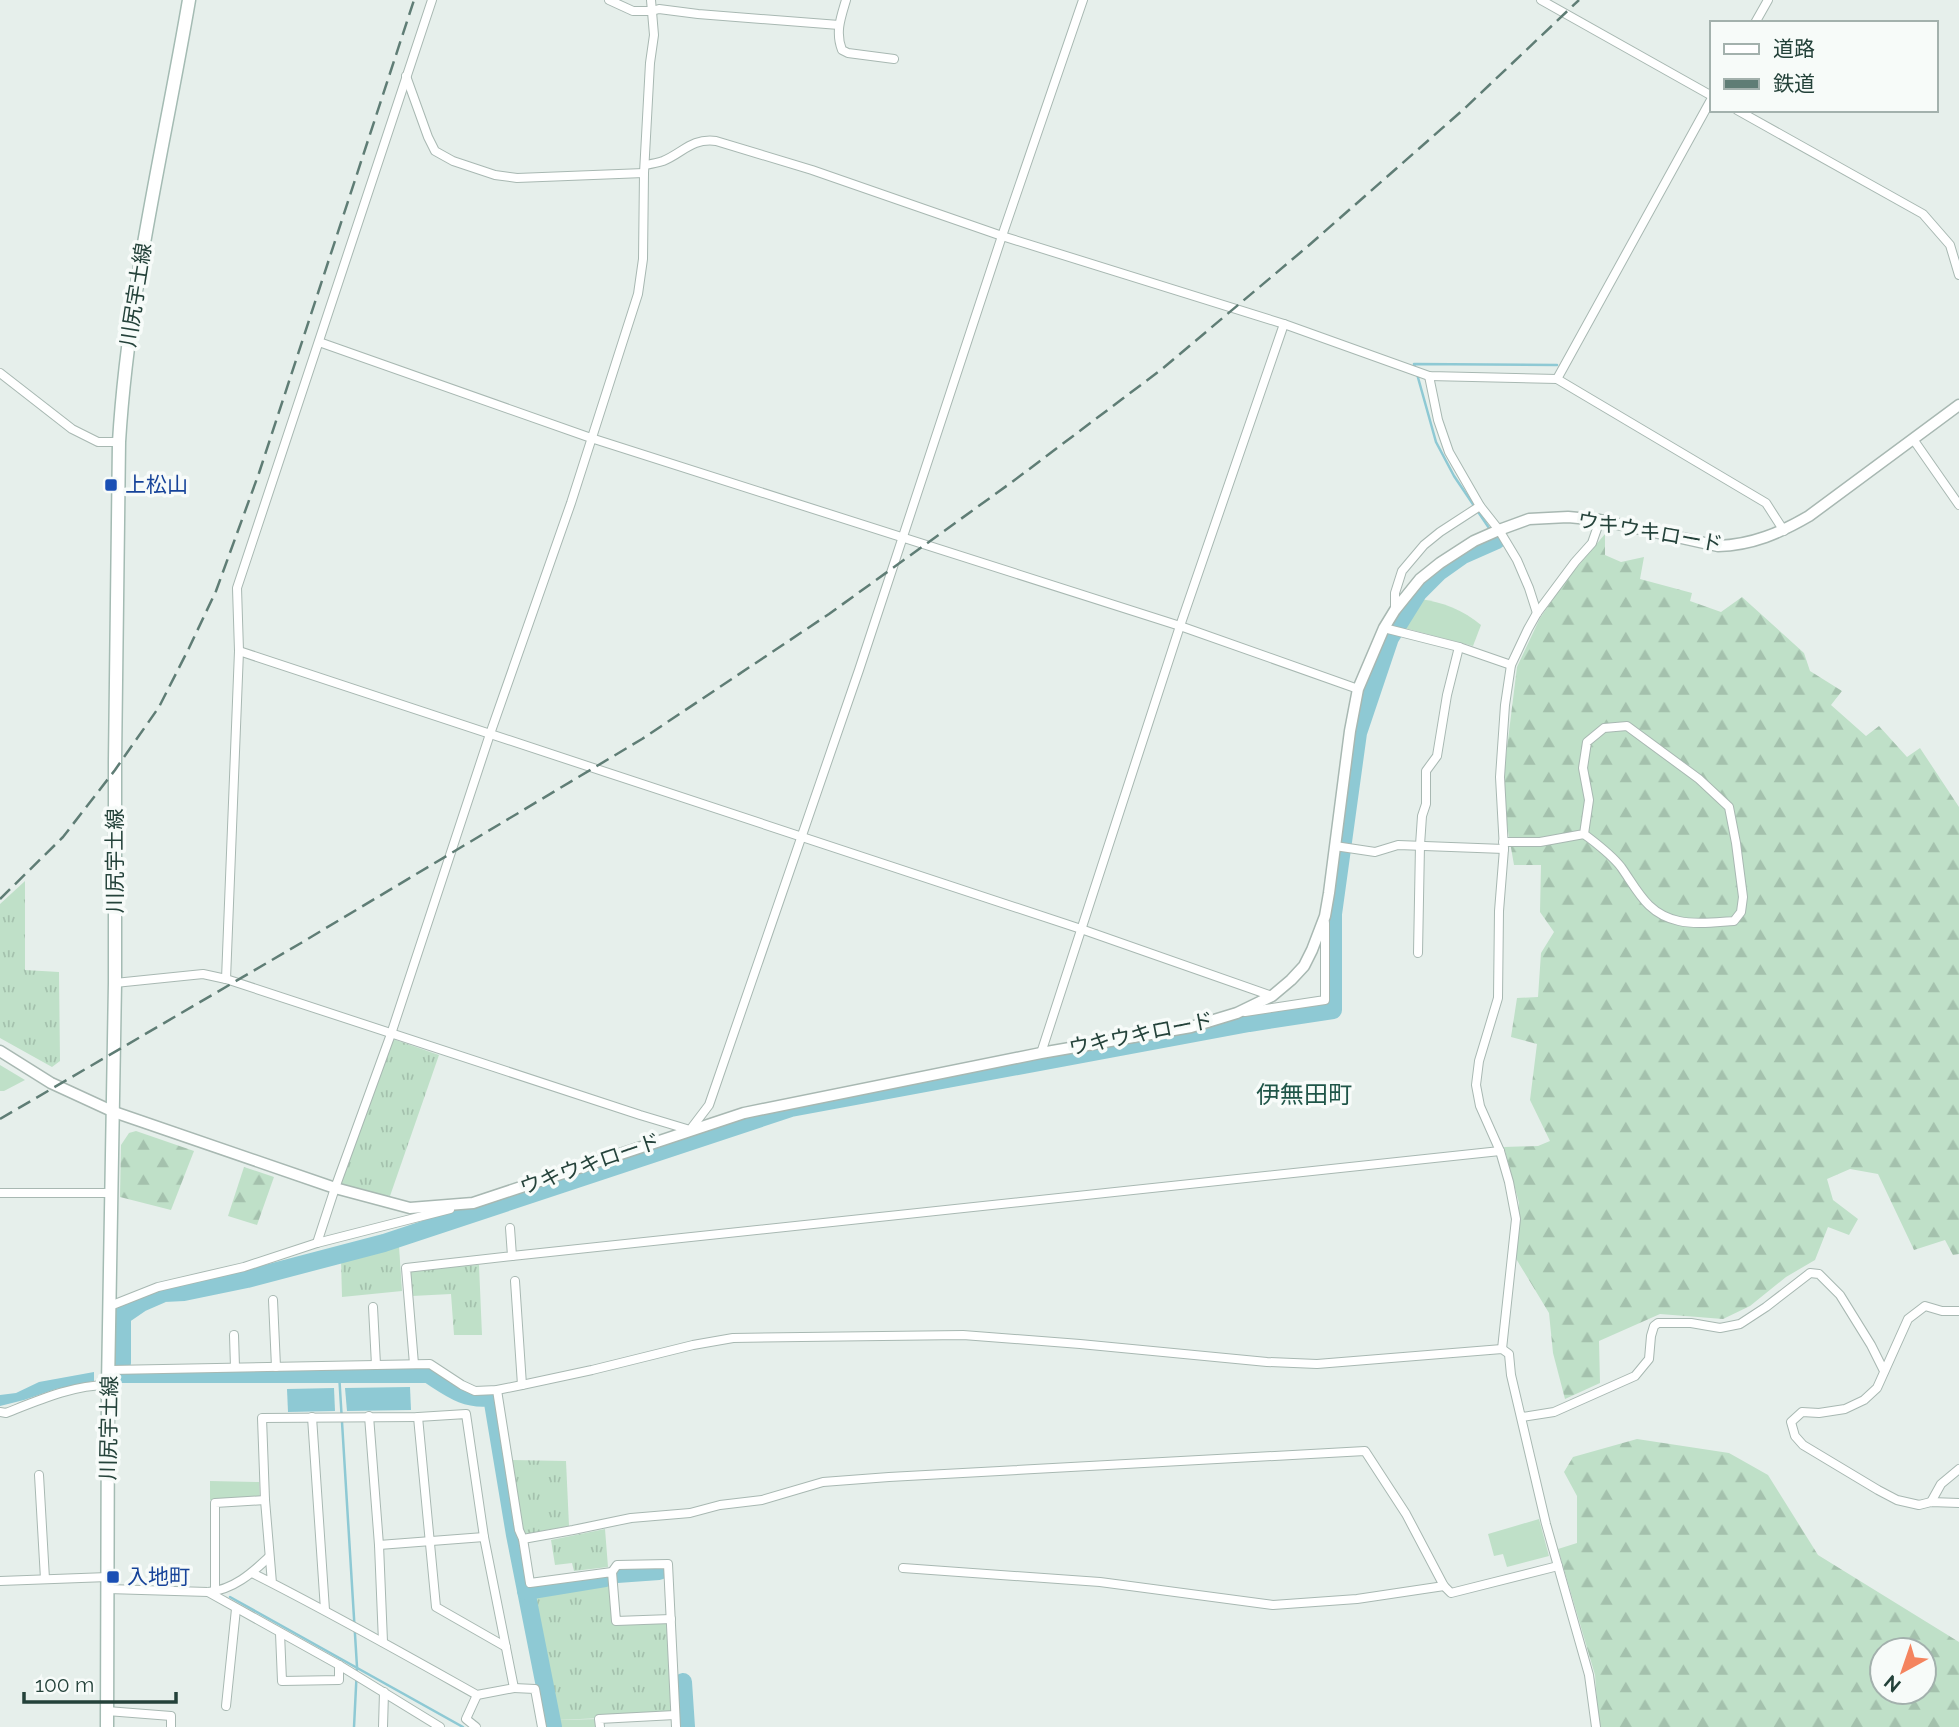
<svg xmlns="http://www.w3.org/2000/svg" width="1959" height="1727" viewBox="0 0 1959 1727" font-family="Raleway,'Noto Sans JP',sans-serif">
<defs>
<pattern id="grass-tufts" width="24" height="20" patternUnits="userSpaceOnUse" patternTransform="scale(1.75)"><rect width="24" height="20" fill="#bfe0c8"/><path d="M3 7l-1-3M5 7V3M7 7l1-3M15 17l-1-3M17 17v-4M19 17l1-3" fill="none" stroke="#a4c1ad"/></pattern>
<pattern id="forest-firs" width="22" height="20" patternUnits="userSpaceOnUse" patternTransform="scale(1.75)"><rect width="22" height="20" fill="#bfe0c8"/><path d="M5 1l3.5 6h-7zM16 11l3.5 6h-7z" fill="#a4c1ad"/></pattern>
</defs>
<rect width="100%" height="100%" fill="#e6efeb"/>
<g fill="url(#grass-tufts)">
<polygon points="25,881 25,970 59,972 60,1061 52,1067 0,1038 0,904"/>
<polygon points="393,1039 439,1055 390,1196 364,1192 340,1184"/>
<polygon points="0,1065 25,1080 4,1091 0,1091"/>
<polygon points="399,1246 402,1291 342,1297 341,1259"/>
<polygon points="479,1265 482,1335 454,1335 451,1294 412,1296 410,1270"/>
<polygon points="512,1460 566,1461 569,1526 525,1534 521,1531"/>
<polygon points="605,1529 608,1567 574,1571 572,1563 555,1565 551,1540"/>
<polygon points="613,1582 616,1621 671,1619 675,1715 556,1720 532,1595"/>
</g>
<g fill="url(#forest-firs)" fill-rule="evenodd">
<polygon points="1605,534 1605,555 1621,562 1644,557 1640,579 1692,593 1690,601 1721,612 1742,597 1804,653 1810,671 1842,691 1831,705 1866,736 1879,726 1907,757 1920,748 1959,807 1959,1254 1953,1255 1945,1240 1914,1250 1878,1174 1850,1169 1827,1179 1833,1200 1858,1219 1849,1235 1828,1227 1815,1260 1786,1277 1750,1306 1723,1319 1660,1314 1599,1341 1600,1383 1565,1399 1553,1353 1549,1313 1515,1257 1519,1203 1504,1147 1538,1146 1550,1141 1530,1100 1537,1044 1511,1037 1517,998 1538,997 1541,953 1554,932 1540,912 1541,865 1514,865 1507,825 1504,772 1517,667 1540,618 1567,579"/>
<polygon points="136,1131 194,1151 171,1210 120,1197 121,1145 129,1133"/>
<polygon points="244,1167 274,1177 257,1225 228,1216"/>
<path d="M1637,1439L1729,1453L1768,1475L1818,1555L1959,1642V1727H1599L1595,1675L1558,1549L1577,1543V1496L1564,1472L1573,1457ZM1882,1650H1924V1692H1882Z"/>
</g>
<g fill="#bfe0c8">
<path d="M1419,599C1443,602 1463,610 1481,625L1473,646L1393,625L1410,603Z"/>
<polygon points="210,1481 259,1482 260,1498 210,1500"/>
<polygon points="1539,1519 1549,1556 1507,1567 1503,1554 1494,1556 1488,1534"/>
<polygon points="599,1719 600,1727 557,1727 556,1720"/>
</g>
<g fill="#8ec9d4">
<polygon points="94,1372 94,1381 56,1389 24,1400 0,1406 0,1395 16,1393 39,1382"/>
<polygon points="410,1387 411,1410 347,1411 345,1388"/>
<polygon points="334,1388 335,1411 288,1412 287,1389"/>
</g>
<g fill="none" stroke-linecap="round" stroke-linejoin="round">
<g stroke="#8ec9d4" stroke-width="2.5">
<polyline points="1415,368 1414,364 1557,365"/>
<polyline points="1417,374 1436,442 1454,476 1491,531"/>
<polyline points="339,1373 357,1667 354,1727"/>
<polyline points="230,1597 463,1727"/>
</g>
<g stroke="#8ec9d4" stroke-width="18">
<polyline points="122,1363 122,1316 141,1303 164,1293 184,1292 247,1279 384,1243 791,1108 1249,1023 1333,1010 1333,914 1358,733 1390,638 1418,593 1439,572 1463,555 1497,540"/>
<path d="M116,1374H428C450,1388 465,1401 492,1397L515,1535L553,1727"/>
<polyline points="617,1574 659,1571"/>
<polyline points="526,1591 605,1578"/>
<polyline points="683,1682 686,1727"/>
</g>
<defs>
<g id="minor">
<polyline points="609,0 633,11 652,11 659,9 698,14 839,25"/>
<path d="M846,0C841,17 835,32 842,50L848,53L894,59"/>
<polyline points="1541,0 1712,96"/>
<polyline points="1755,23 1768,0"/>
<polyline points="406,76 428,137 435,151 453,161 495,175 517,178 644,173"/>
<polyline points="1737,110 1923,214 1950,245 1959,275"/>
<path d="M645,165C651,164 657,163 663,161C683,153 691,138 716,141L812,170L1002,236L1284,324L1429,376L1557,379L1766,503L1784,531"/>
<polyline points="319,342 591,438 1180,626 1358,689"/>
<polyline points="0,373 72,429 98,442 119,442"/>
<polyline points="1429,376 1438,420 1449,452 1480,506 1499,530 1517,560 1529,588 1537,613"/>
<polyline points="1557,379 1712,98"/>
<polyline points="1913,439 1959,505"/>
<polyline points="1395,610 1395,593 1402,571 1424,545 1440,532 1480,506"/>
<polyline points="1384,628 1459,647 1511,665"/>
<polyline points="239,651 1081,929 1272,996"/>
<path d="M1503,842H1540L1584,834L1589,800L1583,768L1587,742L1604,728L1627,726L1699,779L1729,807L1736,843L1743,897L1741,912L1734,921C1717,922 1696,925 1679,921C1647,914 1638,891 1621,867C1611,854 1597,844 1584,834"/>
<polyline points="1335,846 1375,852 1398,845 1504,849"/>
<polyline points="1418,953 1420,845 1422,816 1426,804 1426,771 1437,756 1447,695 1459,647"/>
<polyline points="226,979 239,651 237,588 432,0"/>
<polyline points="115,983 203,974 226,979 640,1115 690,1130 709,1105 859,670 1002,236 1083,0"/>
<polyline points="1245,1012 1325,1000 1325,923"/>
<polyline points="1041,1053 1180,626 1284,324"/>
<polyline points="0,1193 111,1193"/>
<polyline points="317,1243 335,1188 391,1034 490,734 571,503 638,294 643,259 644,173 650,63 654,35 651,0"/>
<polyline points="512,1256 1500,1151"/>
<polyline points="515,1281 522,1385"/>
<polyline points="273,1300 276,1367"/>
<polyline points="110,1306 158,1287 244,1267 317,1243 450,1209"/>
<polyline points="373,1307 376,1365"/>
<polyline points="1959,1311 1942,1311 1925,1306 1908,1319 1877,1388 1864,1400 1845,1409 1819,1413 1802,1412 1791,1422 1795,1436 1803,1445 1878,1490 1897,1500 1919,1505 1931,1502 1959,1503"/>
<polyline points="234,1335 235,1367"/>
<polyline points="1502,1349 1516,1219 1509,1182 1500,1151 1480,1106 1476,1085 1479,1061 1498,998 1499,911 1504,849 1500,777 1505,705 1511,665 1528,629 1537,613 1575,562 1592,543 1600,520"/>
<polyline points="414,1364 406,1268 512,1256 510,1228"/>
<polyline points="110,1370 430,1364 462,1385 475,1391 497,1390 522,1385 592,1370 693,1345 733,1338 963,1335 1080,1344 1267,1362 1317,1364 1502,1349 1509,1354 1511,1375 1546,1524 1589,1675 1596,1727"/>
<polyline points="497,1390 519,1530 523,1539 573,1530 631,1518 690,1513 720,1505 762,1500 823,1482 889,1477 1365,1451 1406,1514 1444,1586 1451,1593 1558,1566"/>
<path d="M0,1412L6,1413C39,1400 73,1385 108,1385"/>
<polyline points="369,1416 379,1545 383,1642"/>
<polyline points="312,1417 325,1610"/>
<polyline points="418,1417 436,1607 506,1647"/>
<polyline points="1522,1417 1554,1412 1635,1376 1649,1359 1651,1336 1654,1326 1658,1323 1691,1323 1720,1328 1740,1324 1766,1307 1810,1273 1819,1274 1840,1295 1871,1345 1884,1371"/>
<polyline points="39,1475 45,1579"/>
<polyline points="1931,1502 1941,1484 1959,1469"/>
<polyline points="523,1539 530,1583 612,1572 616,1621 671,1619"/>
<polyline points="379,1545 484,1537"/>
<polyline points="903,1568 1100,1582 1273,1605 1357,1599 1444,1586"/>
<polyline points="612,1572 617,1565 668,1564 676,1727"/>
<path d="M252,1573C328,1611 402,1653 477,1695L514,1688L484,1537L466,1414L418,1417L262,1418L265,1500L272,1583"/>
<polyline points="0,1581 108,1577"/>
<path d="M108,1589L208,1592C233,1590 252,1573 269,1557"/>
<polyline points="208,1592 339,1665 440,1727"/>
<polyline points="215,1592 215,1503 265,1500"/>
<polyline points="280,1633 282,1681 339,1680 339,1665"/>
<polyline points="514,1688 535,1689 542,1727"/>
<polyline points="226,1706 236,1609"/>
<polyline points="107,1711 171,1716 171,1727"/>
<polyline points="383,1727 384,1692"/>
<polyline points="476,1727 466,1719 477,1695"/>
<polyline points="600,1727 599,1719 675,1715"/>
</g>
<path id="tertiary" d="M0,1051L51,1083L114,1112L335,1188L410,1208L473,1203L744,1113L1041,1053L1191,1027L1237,1013L1272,996L1291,980L1304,966L1312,950L1325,916L1329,893L1350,731L1358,689L1384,628L1395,610L1420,579L1440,563L1474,541L1499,530L1529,519L1568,517L1600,520L1718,546C1752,545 1780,533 1809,516L1959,405"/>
<path id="secondary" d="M107,1727L108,1385L115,983V761L119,442C128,293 164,147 189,0"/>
</defs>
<use href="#minor" stroke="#a8b8b2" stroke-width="10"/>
<use href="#tertiary" stroke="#a8b8b2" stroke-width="13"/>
<use href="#secondary" stroke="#a4bbb3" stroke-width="15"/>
<use href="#minor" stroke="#fff" stroke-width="8"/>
<use href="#tertiary" stroke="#fff" stroke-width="10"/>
<use href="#secondary" stroke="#fff" stroke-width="12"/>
<g stroke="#5f7d75" stroke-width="2.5" stroke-dasharray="14 7" stroke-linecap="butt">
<polyline points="0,899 63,837 115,770 159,707 189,648 216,591 259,473 414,0"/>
<polyline points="0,1119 301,943 642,739 829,614 1012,482 1162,369 1307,247 1464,109 1579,0"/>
</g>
</g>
<g fill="#1a4fb4" stroke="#f7fbf9" stroke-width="2.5">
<rect x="104" y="478" width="14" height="14" rx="3.5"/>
<rect x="106" y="1570" width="14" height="14" rx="3.5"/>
</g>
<g text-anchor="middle" stroke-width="7" stroke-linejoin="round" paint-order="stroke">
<g font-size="21" fill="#24423a" stroke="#f7fbf9">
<text transform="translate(136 295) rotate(-81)" y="7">川尻宇土線</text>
<text transform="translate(1650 532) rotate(10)" y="7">ウキウキロード</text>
<text transform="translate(115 861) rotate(-90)" y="7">川尻宇土線</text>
<text transform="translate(1141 1034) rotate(-11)" y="7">ウキウキロード</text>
<text transform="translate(590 1164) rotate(-19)" y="7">ウキウキロード</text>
<text transform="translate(109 1428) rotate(-89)" y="7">川尻宇土線</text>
</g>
<g font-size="21" fill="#164399" stroke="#f7fbf9" text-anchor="start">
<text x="125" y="492">上松山</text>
<text x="127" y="1584">入地町</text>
</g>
<g font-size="24" fill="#1f5548" stroke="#f7fbf9">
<text x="1304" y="1103">伊無田町</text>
</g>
</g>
<rect x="1710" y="21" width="228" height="91" fill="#f7fbf9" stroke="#a3b1ad" stroke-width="2"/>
<rect x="1724" y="44" width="35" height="10" fill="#ffffff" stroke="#a3b1ad" stroke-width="2"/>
<text x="1773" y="56" font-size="21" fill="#24423a">道路</text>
<rect x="1724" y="79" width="35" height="10" fill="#5f7d75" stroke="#a3b1ad" stroke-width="2"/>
<text x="1773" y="91" font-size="21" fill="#24423a">鉄道</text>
<g transform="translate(1903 1671) rotate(220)"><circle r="33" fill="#f7fbf9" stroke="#a3b1ad" stroke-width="2"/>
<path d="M0-5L12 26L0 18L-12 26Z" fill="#f4845f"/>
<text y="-10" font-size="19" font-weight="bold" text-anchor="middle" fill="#24423a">N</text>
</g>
<path d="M24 1692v10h152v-10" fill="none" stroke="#24423a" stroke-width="3.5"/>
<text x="35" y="1692" font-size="21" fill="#24423a" stroke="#f7fbf9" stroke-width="5" paint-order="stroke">100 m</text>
</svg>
